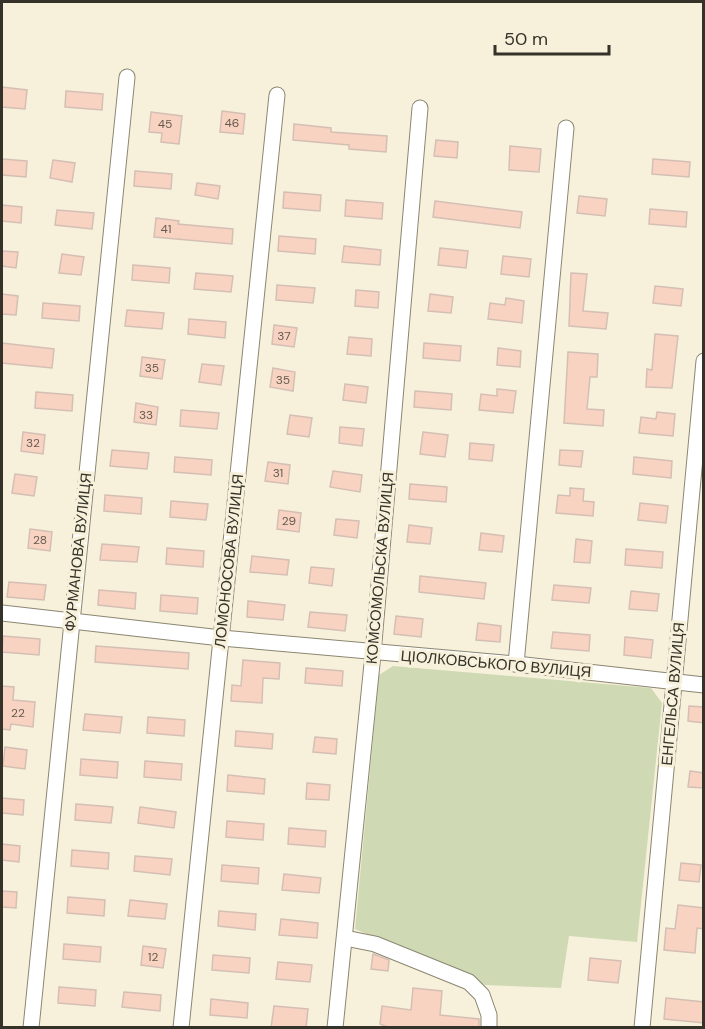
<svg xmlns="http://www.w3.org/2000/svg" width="705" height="1029" viewBox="0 0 705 1029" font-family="'DM Sans',sans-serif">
<rect width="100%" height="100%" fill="#f7f1db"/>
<polygon fill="#cfdab4" points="393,666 651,688 662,703 637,942 569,936 561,988 485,985 355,929 379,675"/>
<g fill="#f8d3c1" stroke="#d5bfb5" stroke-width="1.5">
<polygon points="2,87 27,90 25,109 2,107"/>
<polygon points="66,91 103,94 102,110 65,107"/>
<polygon points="222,111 245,114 243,134 220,132"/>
<polygon points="151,112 182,116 179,144 161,142 162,133 149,132"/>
<polygon points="294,124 331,128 331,132 387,136 386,152 349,149 349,145 293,140"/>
<polygon points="436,140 458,142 457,158 434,156"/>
<polygon points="510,146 541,149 539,172 509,170"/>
<polygon points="2,159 27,161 26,177 2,175"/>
<polygon points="653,159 690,162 689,177 652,174"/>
<polygon points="53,160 75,163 72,182 50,178"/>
<polygon points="135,171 172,174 171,189 134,186"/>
<polygon points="197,183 220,186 218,199 195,195"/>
<polygon points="284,192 321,195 320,211 283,208"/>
<polygon points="579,196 607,199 605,216 577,213"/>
<polygon points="346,200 383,203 382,219 345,216"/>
<polygon points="435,201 522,212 520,228 433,217"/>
<polygon points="2,205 22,207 21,223 2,221"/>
<polygon points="650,209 687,212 686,227 649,224"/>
<polygon points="57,210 94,213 92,229 55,225"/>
<polygon points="156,218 179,221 178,224 233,229 232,244 154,237"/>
<polygon points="279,236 316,239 315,254 278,251"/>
<polygon points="344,246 381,250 380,265 342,262"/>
<polygon points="440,248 468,251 466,268 438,265"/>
<polygon points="2,251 18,252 16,268 2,266"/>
<polygon points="62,254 84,257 81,275 59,273"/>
<polygon points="503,256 531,259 529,277 501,274"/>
<polygon points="133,265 170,268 169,283 132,280"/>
<polygon points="196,273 233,276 231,292 194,289"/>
<polygon points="571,273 587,274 583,311 608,313 606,329 569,326"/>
<polygon points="277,285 315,288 313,303 276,300"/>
<polygon points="655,286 683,289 681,306 653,303"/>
<polygon points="356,290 379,292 378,308 355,306"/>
<polygon points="2,294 18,296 16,315 2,314"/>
<polygon points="430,294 453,297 451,313 428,311"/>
<polygon points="506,298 524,301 522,323 488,319 490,303 505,305"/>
<polygon points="43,303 80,306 79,321 42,318"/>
<polygon points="127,310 164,313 162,329 125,326"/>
<polygon points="189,319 226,322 225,338 188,334"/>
<polygon points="274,325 297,328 294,347 272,344"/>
<polygon points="655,334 678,336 672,388 646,387 647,369 652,370"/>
<polygon points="349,337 372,339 371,356 347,354"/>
<polygon points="2,343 54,349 52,368 2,363"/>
<polygon points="424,343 461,346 460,361 423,358"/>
<polygon points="498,348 521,351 520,367 497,365"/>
<polygon points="568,352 598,354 597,377 590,377 587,409 604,410 603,426 564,423"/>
<polygon points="142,357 165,360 162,379 140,376"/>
<polygon points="202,364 224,366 221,385 199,382"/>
<polygon points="273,368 295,372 293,391 270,387"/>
<polygon points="345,384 368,387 366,403 343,400"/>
<polygon points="497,389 516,391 513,413 479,410 481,394 497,396"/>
<polygon points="415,391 452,394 451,410 414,407"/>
<polygon points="36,392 73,395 72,411 35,408"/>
<polygon points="136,403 158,407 156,425 134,422"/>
<polygon points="181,410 219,413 217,429 180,426"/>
<polygon points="657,412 675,414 673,436 639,433 641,417 656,419"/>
<polygon points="290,415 312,418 309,437 287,434"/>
<polygon points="340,427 364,429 362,446 339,443"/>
<polygon points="23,432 45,435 43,454 21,451"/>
<polygon points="423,432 448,435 445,457 420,454"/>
<polygon points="470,443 494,445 492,461 469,459"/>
<polygon points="112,450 149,453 147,469 110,466"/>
<polygon points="560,450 583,451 581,467 559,465"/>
<polygon points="175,457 212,460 211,475 174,472"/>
<polygon points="634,457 672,461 671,478 633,474"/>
<polygon points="268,462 290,465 288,484 265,481"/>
<polygon points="333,471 362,475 360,492 330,487"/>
<polygon points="15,474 37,477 34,496 12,493"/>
<polygon points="410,484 447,487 446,502 409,499"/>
<polygon points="570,488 584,489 583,501 594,502 593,516 556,513 558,495 570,496"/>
<polygon points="105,495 142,498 141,514 104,511"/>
<polygon points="171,501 208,504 206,520 170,517"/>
<polygon points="640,503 668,506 666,523 638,520"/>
<polygon points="279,510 301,513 299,532 277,529"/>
<polygon points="336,519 359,521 357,538 334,535"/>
<polygon points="409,525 432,528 430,544 407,542"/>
<polygon points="30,529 52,532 50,551 28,548"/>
<polygon points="481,533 504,536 502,552 479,550"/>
<polygon points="576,539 592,541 590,563 574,562"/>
<polygon points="102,544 139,547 137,562 100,560"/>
<polygon points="167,548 204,551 203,567 166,564"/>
<polygon points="626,549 663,552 662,568 625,565"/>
<polygon points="252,556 289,560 287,575 250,572"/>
<polygon points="311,567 334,569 332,586 309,583"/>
<polygon points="420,576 486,583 484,599 419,592"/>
<polygon points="9,582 46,585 44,600 7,597"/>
<polygon points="554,585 591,588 589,603 552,600"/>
<polygon points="99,590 136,593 135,609 98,605"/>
<polygon points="631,591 659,594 657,611 629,609"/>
<polygon points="161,595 198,598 197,614 160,611"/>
<polygon points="248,601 285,605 283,620 247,617"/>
<polygon points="310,612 347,615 345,631 308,627"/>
<polygon points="396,616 423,619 421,637 394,634"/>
<polygon points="478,623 501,626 500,642 476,640"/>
<polygon points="553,632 590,635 589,651 551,648"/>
<polygon points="3,636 40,639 39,655 2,652"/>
<polygon points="625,637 653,640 651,658 624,655"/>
<polygon points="96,646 189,653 188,669 95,662"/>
<polygon points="243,660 280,663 279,679 263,678 262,703 231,701 232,685 241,686"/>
<polygon points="306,668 343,671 342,686 305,683"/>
<polygon points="2,686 14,687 13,700 35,702 33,727 11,724 10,730 2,729"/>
<polygon points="689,706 704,707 704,723 688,721"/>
<polygon points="85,714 122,717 120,733 83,730"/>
<polygon points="148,717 185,720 184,736 147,733"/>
<polygon points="236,731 273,734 272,749 235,746"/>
<polygon points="315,737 337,739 336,754 313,752"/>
<polygon points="5,747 27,750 25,769 3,766"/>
<polygon points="81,759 118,762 117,778 80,775"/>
<polygon points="145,761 182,764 181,780 144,777"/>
<polygon points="690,771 704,773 704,788 688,787"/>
<polygon points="228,775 265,779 264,794 227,791"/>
<polygon points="307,783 330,785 329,800 306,799"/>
<polygon points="2,798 24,800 23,815 2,813"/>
<polygon points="76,804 113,807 111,823 75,820"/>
<polygon points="140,807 176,812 174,828 138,823"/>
<polygon points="227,821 264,824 263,840 226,837"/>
<polygon points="289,828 326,831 325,847 288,844"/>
<polygon points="2,844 20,846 19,862 2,860"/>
<polygon points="72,850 109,853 108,869 71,866"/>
<polygon points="135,856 172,859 170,875 134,871"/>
<polygon points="681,863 701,865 699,882 679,880"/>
<polygon points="222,865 259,868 258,884 221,881"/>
<polygon points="284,874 321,878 319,893 282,890"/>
<polygon points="2,891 17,892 16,908 2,907"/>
<polygon points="68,897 105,900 104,916 67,913"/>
<polygon points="130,900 167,904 165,919 128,916"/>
<polygon points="678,905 704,908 704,929 697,928 695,953 664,950 666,928 675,929"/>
<polygon points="219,911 256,914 255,930 218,926"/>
<polygon points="281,919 318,923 317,938 279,935"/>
<polygon points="64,944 101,947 100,962 63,959"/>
<polygon points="143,946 166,949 163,968 141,965"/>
<polygon points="373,954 389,960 388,971 371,969"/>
<polygon points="213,955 250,958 249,973 212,970"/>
<polygon points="590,958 621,961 618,983 588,980"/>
<polygon points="278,962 312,965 310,982 276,979"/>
<polygon points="59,987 96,990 95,1006 58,1003"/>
<polygon points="413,988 442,991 440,1015 479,1019 479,1028 390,1028 380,1024 382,1006 411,1010"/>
<polygon points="124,992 161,995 160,1011 122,1007"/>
<polygon points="666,998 704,1002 704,1023 664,1019"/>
<polygon points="211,999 248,1003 247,1018 210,1015"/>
<polygon points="274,1006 308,1009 306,1028 271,1028"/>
</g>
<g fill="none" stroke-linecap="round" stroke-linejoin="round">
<defs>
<g id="street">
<polyline points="2,613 221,638 516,664 704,685"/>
<polyline points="516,664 566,128"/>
<polyline points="345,938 375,944 469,982 482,995 489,1015 489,1028"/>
<polyline points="31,1028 127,77"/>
<polyline points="181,1028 277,95"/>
<polyline points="335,1028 373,654 420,108"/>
<polyline points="642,1028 704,361"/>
</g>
</defs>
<use href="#street" stroke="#8b8672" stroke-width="17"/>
<use href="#street" stroke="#fff" stroke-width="15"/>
</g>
<g text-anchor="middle" stroke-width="6" stroke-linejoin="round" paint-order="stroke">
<g font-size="12" fill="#655a4f">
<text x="232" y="127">46</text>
<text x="165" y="128">45</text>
<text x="166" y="233">41</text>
<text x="284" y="340">37</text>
<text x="152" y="372">35</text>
<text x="283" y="384">35</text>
<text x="146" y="419">33</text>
<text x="33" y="447">32</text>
<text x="278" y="477">31</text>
<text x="289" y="525">29</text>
<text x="40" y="544">28</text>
<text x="18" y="717">22</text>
<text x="153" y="961">12</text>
</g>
<g font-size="15" fill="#343229" stroke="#f7f1db">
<text transform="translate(78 552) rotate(-84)" y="5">ФУРМАНОВА ВУЛИЦЯ</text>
<text transform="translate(229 561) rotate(-84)" y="5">ЛОМОНОСОВА ВУЛИЦЯ</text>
<text transform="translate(380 568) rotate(-85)" y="5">КОМСОМОЛЬСКА ВУЛИЦЯ</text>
<text transform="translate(496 664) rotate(5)" y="5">ЦІОЛКОВСЬКОГО ВУЛИЦЯ</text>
<text transform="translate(673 694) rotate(-85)" y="5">ЕНГЕЛЬСА ВУЛИЦЯ</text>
</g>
</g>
<rect width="705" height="1029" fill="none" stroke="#343229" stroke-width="6"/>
<path d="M495 45v9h114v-9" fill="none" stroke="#343229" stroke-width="3"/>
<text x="504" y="45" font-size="18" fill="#343229" stroke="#f7f1db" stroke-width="4.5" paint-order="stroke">50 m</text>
</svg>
